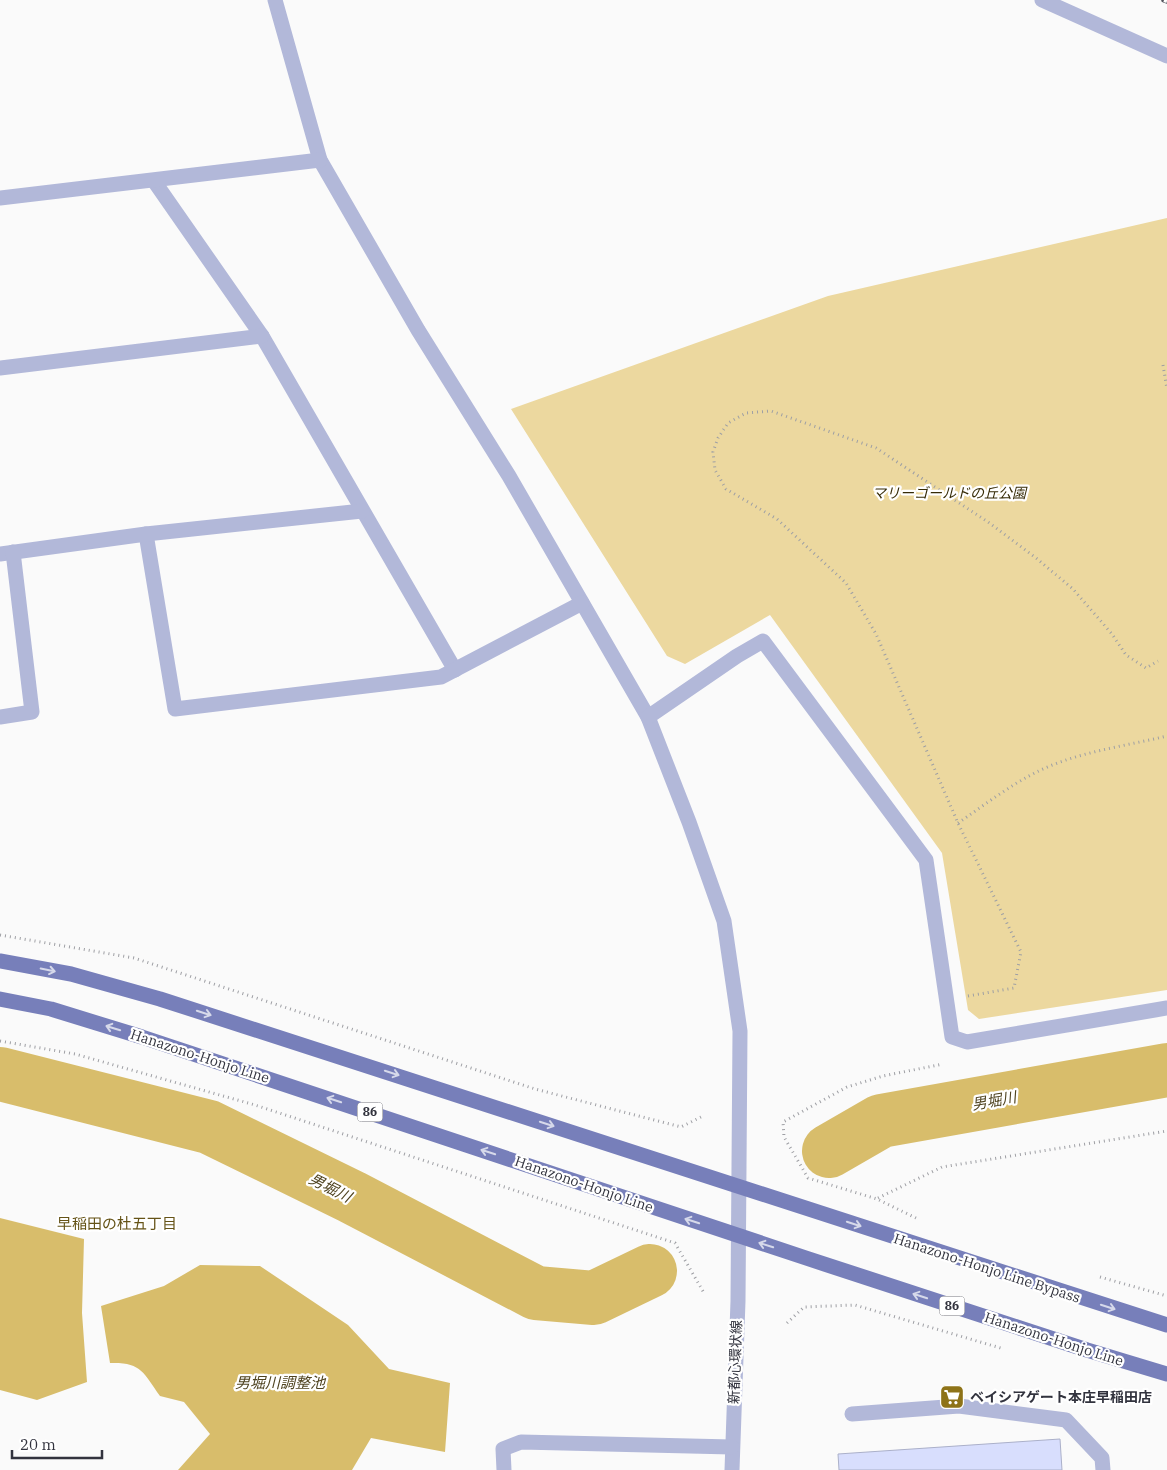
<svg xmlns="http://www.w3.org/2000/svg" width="1167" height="1470" viewBox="0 0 1167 1470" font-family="'IBM Plex Serif','Noto Sans JP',serif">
<rect width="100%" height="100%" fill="#fafafa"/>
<polygon fill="#ecd89f" points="1167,218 1167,990 979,1019 968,1010 942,853 770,615 685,664 667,656 511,409 828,296"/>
<g fill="#d8bd6b">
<polygon points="0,1218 84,1239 82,1313 87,1382 37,1400 0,1390"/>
<path d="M200,1265L260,1266L348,1325L389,1369L450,1383L445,1452L371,1438L352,1470H178L210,1434L184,1402L160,1396C143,1372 141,1362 110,1363L101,1306L164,1286Z"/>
</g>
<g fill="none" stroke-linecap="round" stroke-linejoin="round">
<g stroke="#d8bd6b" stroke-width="54">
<polyline points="0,1074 209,1127 352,1197 536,1293 594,1298 650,1271"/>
<polyline points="829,1151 881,1121 1167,1070"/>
</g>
</g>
<polygon fill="#d8defd" stroke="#abb0c9" points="1060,1439 1062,1470 839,1470 838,1454"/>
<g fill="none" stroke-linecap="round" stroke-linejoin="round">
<g stroke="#9e9fa4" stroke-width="3" stroke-dasharray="1 4" stroke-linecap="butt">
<polyline points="1163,365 1167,389"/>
<path d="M958,823C989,802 1020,777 1055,764C1091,750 1130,745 1167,736"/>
<polyline points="0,935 134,958 535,1089 681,1127 703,1116"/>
<polyline points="968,996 1014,988 1021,952 958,823 876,634 846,583 777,519 726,489 715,470 713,452 718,438 728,423 746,413 771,411 876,448 988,522 1036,558 1073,589 1112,634 1126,655 1146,668 1158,661"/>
<polyline points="0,1041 75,1054 255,1105 675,1243 704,1293"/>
<polyline points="878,1198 942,1167 1167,1131"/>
<polyline points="916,1218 877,1199 808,1178 784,1137 783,1122 847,1087 883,1076 943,1064"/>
<polyline points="1100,1277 1167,1296"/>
<polyline points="787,1323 804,1307 855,1305 1004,1349"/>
</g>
<g stroke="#b2b8d9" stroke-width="15">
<polyline points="275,0 320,160 418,330 509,476 648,717 689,822 724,921 740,1031 738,1301 732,1470"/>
<polyline points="1042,0 1167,56"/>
<polyline points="154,181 262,336 455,670"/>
<polyline points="0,198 320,160"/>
<polyline points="0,368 262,336"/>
<polyline points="146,534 175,709 441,677 582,603"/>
<polyline points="0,554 146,534 362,511"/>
<polyline points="0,717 32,712 13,552"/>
<polyline points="648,717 737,656 763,641 926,860 952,1037 967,1042 1167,1008"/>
<polyline points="852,1414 959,1406 1066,1420 1102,1458 1103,1470"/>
<polyline points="504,1470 503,1449 521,1442 732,1447"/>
</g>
<g stroke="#777fba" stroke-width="15">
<polyline points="0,961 71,974 160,999 1167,1325"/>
<polyline points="0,999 51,1009 142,1037 806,1258 1087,1350 1167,1374"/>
</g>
<defs>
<polyline id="rail" points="1164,0 1167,1"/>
</defs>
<use href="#rail" stroke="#51525b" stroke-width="5.5"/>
<use href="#rail" stroke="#fff" stroke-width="4" stroke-dasharray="11" stroke-linecap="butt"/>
</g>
<defs><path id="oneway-shaft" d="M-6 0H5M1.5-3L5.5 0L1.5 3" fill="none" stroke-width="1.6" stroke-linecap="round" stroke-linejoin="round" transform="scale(1.25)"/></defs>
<g stroke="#d6d9ea">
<use href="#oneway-shaft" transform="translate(48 970) rotate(12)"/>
<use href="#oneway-shaft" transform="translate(204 1013) rotate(18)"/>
<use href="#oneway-shaft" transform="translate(113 1028) rotate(-163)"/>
<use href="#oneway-shaft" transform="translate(392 1073) rotate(18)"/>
<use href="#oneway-shaft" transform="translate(334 1100) rotate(-162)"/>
<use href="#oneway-shaft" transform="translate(547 1124) rotate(18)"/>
<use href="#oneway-shaft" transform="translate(488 1152) rotate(-162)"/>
<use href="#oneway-shaft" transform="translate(692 1221) rotate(-162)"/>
<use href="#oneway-shaft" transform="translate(854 1224) rotate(18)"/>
<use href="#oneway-shaft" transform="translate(766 1245) rotate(-162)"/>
<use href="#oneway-shaft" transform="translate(920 1296) rotate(-162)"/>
<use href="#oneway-shaft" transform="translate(1108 1307) rotate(18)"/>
</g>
<defs>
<symbol id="supermarket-square" viewBox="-11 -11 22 22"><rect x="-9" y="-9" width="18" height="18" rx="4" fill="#8e7318" stroke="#fff"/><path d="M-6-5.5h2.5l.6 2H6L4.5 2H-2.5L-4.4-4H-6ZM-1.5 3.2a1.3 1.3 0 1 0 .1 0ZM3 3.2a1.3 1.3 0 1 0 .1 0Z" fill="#fff"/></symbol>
</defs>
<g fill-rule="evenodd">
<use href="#supermarket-square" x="938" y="1383" width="28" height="28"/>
</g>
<g text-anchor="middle" stroke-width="4.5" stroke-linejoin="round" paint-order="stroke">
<g fill="#fff" stroke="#707078" stroke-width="1">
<rect x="357.5" y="1102.5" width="25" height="19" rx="4"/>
<rect x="939.5" y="1296.5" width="25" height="19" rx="4"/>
</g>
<g font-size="12" font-weight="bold" fill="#32333e">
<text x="370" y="1116">86</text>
<text x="952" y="1310">86</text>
</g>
<g font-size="14" font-style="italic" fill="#362b06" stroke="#fff">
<text x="949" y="498">マリーゴールドの丘公園</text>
</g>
<g font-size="14" fill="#32333e" stroke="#fff">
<text transform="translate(200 1056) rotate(18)" y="5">Hanazono-Honjo Line</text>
<text transform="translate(584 1184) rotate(19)" y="5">Hanazono-Honjo Line</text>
<text transform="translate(987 1268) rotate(18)" y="5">Hanazono-Honjo Line Bypass</text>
<text transform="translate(1054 1339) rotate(18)" y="5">Hanazono-Honjo Line</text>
<text transform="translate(735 1362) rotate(-88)" y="5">新都心環状線</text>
</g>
<g font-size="14" font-weight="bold" fill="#32333e" stroke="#fff" text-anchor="start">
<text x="970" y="1402">ベイシアゲート本庄早稲田店</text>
</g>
<g font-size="15" font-style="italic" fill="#4f4320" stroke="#fff">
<text transform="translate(994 1101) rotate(-10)" y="5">男堀川</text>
<text transform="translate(330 1188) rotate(27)" y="5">男堀川</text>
<text x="280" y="1388">男堀川調整池</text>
</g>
<g font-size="15" fill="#655317" stroke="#fff">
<text x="117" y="1229">早稲田の杜五丁目</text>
</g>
</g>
<path d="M12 1450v8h90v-8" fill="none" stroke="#32333e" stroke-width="2.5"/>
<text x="20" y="1450" font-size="15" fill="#32333e" stroke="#ffffff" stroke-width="4" paint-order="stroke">20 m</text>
</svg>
